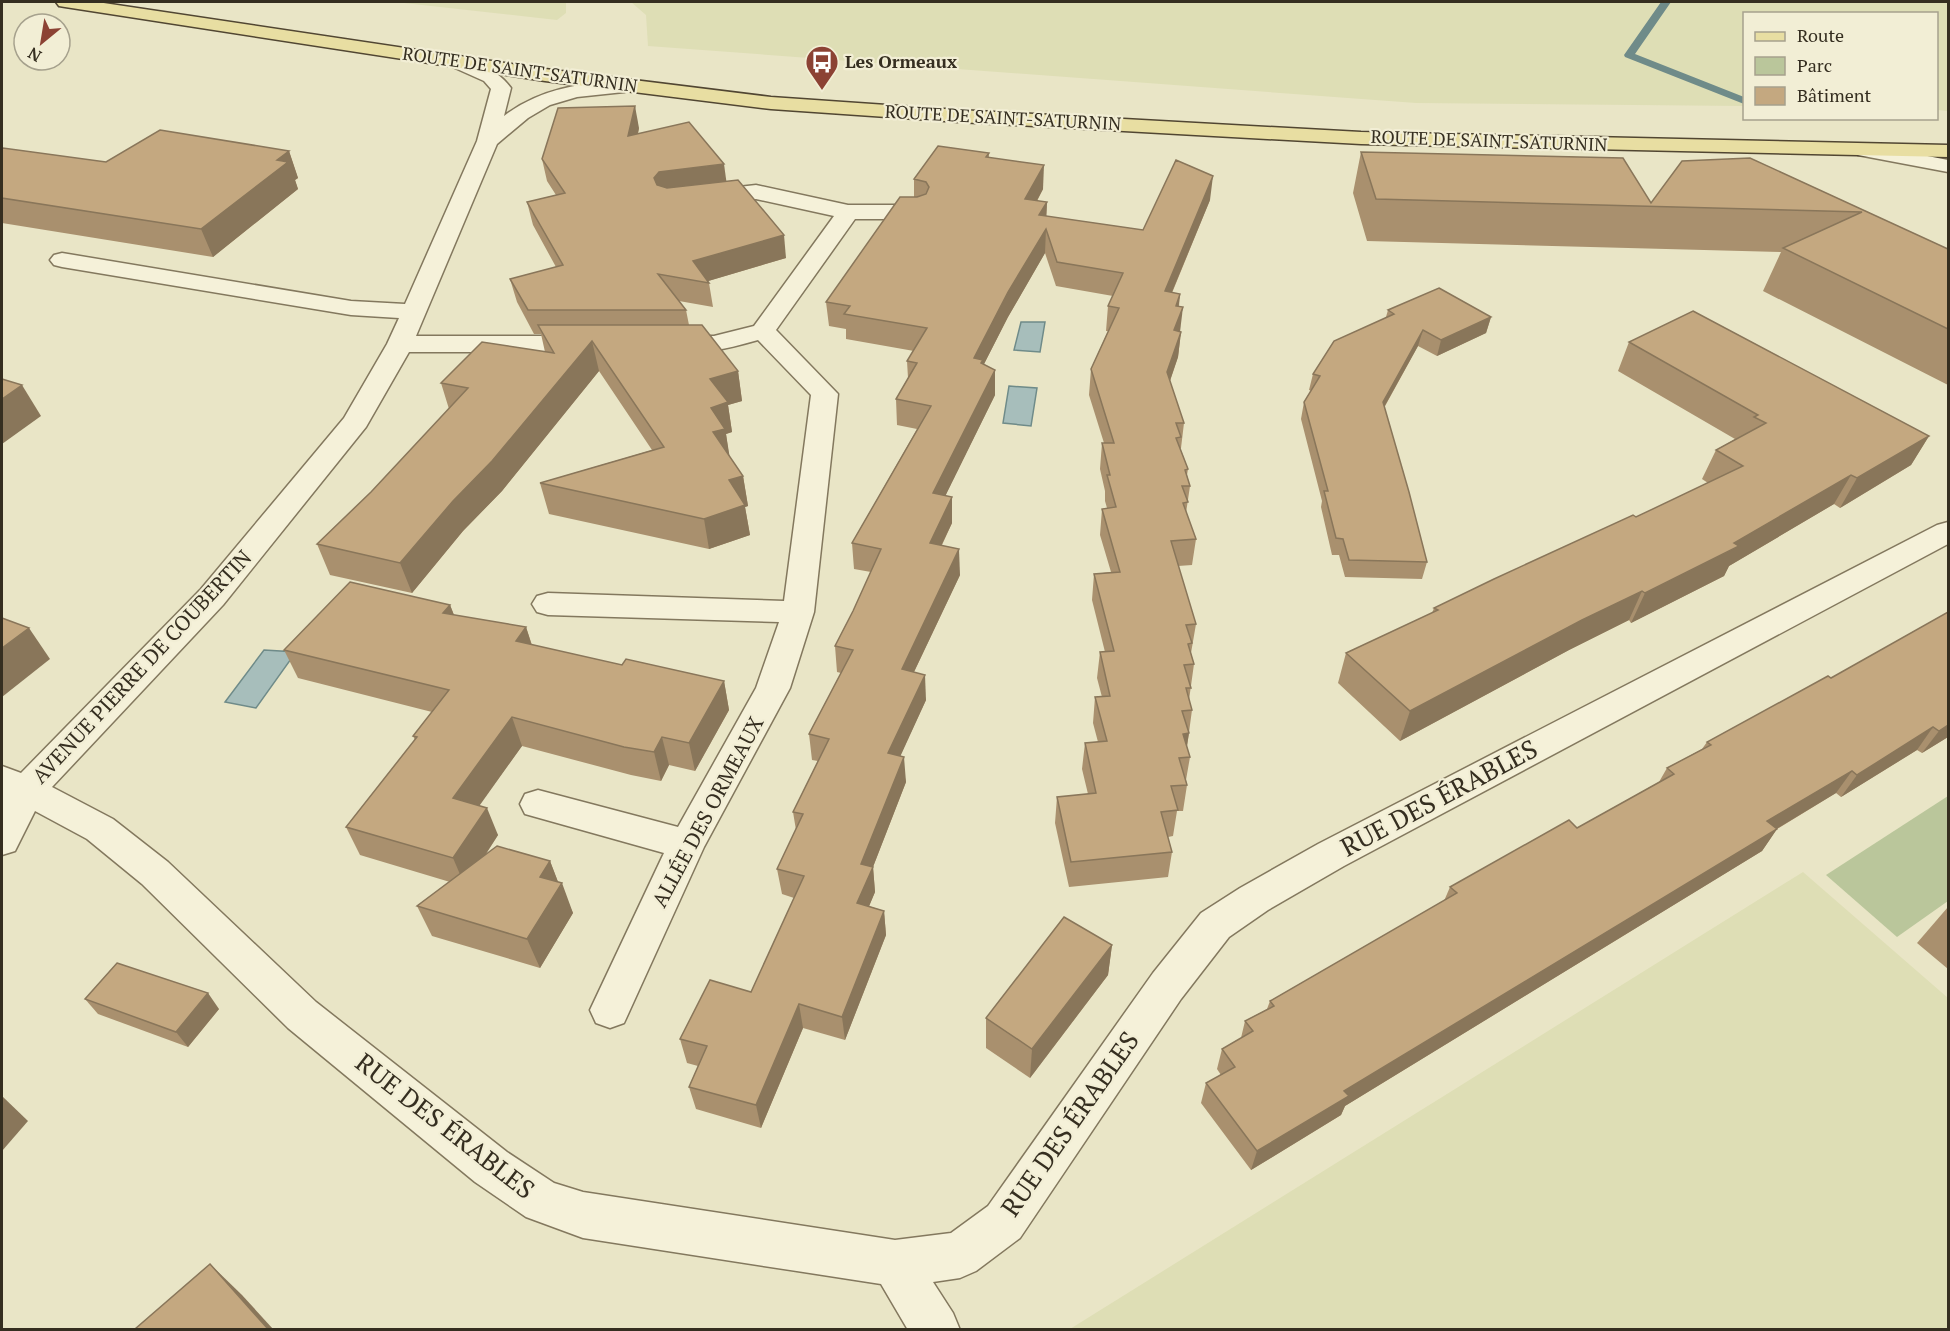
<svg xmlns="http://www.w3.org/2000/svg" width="1950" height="1331" viewBox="0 0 1950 1331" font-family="'PT Serif',serif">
<rect width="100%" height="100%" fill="#e9e5c6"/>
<g fill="#dedeb5">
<polygon points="395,2 566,2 566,13 557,20"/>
<polygon points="631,2 1948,2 1948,111 1937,110 1936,14 1744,14 1744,106 1416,103 648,46 646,15"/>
<polygon points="1803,872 1948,998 1948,1329 1070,1329"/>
</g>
<polygon fill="#bac69b" points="1948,796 1948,901 1897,937 1826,875"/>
<g fill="#a7bebb" stroke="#6f8b89" stroke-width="1.5">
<polygon points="1021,322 1045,322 1040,352 1014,350"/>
<polygon points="1009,386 1037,388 1031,426 1003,423"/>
<polygon points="264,650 296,652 256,708 225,702"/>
</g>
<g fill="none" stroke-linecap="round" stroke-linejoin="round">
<polygon fill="#6f8b89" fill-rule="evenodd" points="1661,2 1671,2 1635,54 1744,97 1744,104 1625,57 1624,55"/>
<defs>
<g id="minor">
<path d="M453,54C474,59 498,70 511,88L504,116C539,89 581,83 624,80L631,82L634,86L631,90L624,92L577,97L550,105L528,118L497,144L416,336H587L596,339L600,344L596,349L587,352H409L366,427L223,605L52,787L113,819L168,862L316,1002L507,1152L554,1183L583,1192L895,1240L951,1233L988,1206L1153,973L1201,913L1240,888L1318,844L1937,525L1948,522V544L1344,866L1268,910L1229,937L1181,999L1020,1238L976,1271L960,1278L933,1282L953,1313L960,1330H908L881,1284L583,1238L526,1217L475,1182L288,1028L142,884L87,839L35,811L15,851L2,855V766L21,773L201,589L344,418L387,344L399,318L351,315L62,267L54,265L50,260L54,255L62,253L351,301L405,304L477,141L491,89L484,81L446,64L443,60L446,56Z"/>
<polygon points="1866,144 1948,160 1948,172 1858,155 1855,150 1858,145"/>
<path d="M756,185L848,205H917L925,207L928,212L925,217L917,219H855L776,330L838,394L814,612L790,688L704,847L624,1023L610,1028L596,1023L590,1010L664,853L525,814L520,804L525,794L538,790L678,827L756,688L779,622L548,615L537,612L532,604L537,596L548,593L784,601L811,395L758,340C727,349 695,357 663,349L659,344L663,339L672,336H714L754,326L834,216L756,199L703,205L695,203L692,198L695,193L703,191Z"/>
</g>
<polygon id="major" points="56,2 97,2 545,69 771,97 959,110 1361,132 1948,145 1948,157 1361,144 959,122 771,109 545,81 65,7 59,6"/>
</defs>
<use href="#minor" stroke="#83785e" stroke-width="3"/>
<use href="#major" stroke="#514632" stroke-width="3"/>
<use href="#minor" fill="#f5f1d9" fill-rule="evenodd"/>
<use href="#major" fill="#e8dea2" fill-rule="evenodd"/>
</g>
<g fill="#a9906e">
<polygon points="639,128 638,134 726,182 786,258 708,281 709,283 713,307 679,301 686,310 689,325 738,371 742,401 728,405 732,432 726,434 729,456 743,476 748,506 745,507 750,535 709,549 549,514 540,483 652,450 599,371 502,491 463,531 412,593 330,575 317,544 371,492 449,409 441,383 545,352 541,334 534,334 517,302 510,279 556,267 533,225 527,202 556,195 547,181 542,159"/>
<polygon points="2,149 106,162 289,151 298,178 295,180 298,189 213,257 2,223"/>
<polygon points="1361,152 1651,203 1750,158 1948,249 1948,385 1763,291 1781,252 1367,241 1353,193"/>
<polygon points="989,153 989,158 1043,189 1037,201 1047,202 1046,216 1143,230 1210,200 1172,293 1180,294 1179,306 1180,331 1181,332 1178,357 1170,381 1184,423 1181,448 1180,448 1188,469 1187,475 1190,486 1186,513 1196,539 1192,565 1178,566 1196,624 1191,653 1194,664 1189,700 1192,710 1187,747 1190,757 1186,780 1187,785 1183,811 1177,811 1173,836 1168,837 1172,852 1168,877 1069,887 1055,823 1057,797 1088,794 1082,769 1085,743 1098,742 1093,723 1095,697 1102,697 1097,678 1100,652 1105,652 1092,600 1094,574 1111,572 1100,535 1102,509 1107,508 1105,501 1105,491 1100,469 1102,443 1104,443 1089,395 1091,369 1108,331 1106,331 1108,306 1113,296 1056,286 1045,253 1008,317 984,364 995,370 995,395 945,496 952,497 952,523 942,545 960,575 914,672 926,700 900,756 906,782 873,867 875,892 869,906 884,911 886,935 845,1040 803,1028 761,1128 696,1109 689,1087 698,1066 687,1063 680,1039 751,992 794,898 782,894 777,869 796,830 793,812 818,761 812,760 809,734 841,673 837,672 835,646 853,611 871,572 854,569 852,543 917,429 897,425 896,399 908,378 907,361 914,351 846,339 846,329 829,326 826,302 914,197 914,179"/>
<polygon points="1388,310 1491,317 1486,333 1437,356 1418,346 1384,408 1427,562 1422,579 1345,577 1339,555 1332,555 1321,507 1322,501 1301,419 1304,402 1312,391 1309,390 1313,374 1386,317"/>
<polygon points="1629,342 1929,436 1911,465 1840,508 1834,504 1729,566 1724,576 1631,623 1629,620 1569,650 1400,741 1338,683 1346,653 1432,613 1434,608 1636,517 1708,483 1702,479 1716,450 1735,439 1618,371"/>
<polygon points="450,605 454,615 526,627 532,645 622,665 724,681 729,710 695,771 669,765 661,781 631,775 522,746 479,805 498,835 486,854 550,861 558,882 573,913 540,968 432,936 417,906 450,882 360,855 346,827 415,740 413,736 432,712 298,678 284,650"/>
<polygon points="1948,612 1948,737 1922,753 1917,750 1841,797 1836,793 1777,829 1762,851 1345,1106 1341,1115 1251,1170 1201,1103 1206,1083 1221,1075 1217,1069 1222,1049 1241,1038 1245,1021 1267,1009 1270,1001 1444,901 1450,887 1577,828 1659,782 1667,768 1702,749 1707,742 1831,678"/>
<polygon points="1948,907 1948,969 1917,943"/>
<polygon points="1112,945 1108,975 1030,1078 986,1048 986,1018"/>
<polygon points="85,999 219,1009 188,1047 98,1014"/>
</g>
<g fill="#89765a">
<polygon points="635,106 639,128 632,158 628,136"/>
<polygon points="289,151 298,178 295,180 298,189 213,257 201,229 277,160"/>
<polygon points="724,164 727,186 658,201 654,178 659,172"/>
<polygon points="1044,165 1043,189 1025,223 1025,199"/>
<polygon points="1213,176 1210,200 1162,316 1165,291"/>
<polygon points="1047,202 1046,226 1039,215"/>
<polygon points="1046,229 1045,253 1008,317 983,366 974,358 1008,292"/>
<polygon points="784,235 786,258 705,282 693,261"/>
<polygon points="1180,294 1177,319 1176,306"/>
<polygon points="1183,307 1180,332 1174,330"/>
<polygon points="1491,317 1486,333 1437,356 1441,340"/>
<polygon points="1423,330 1418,346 1378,418 1383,402"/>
<polygon points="1181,332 1178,357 1164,398 1167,372"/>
<polygon points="592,341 599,371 502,491 463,531 412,593 400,563 453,501"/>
<polygon points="995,370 995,395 934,519 933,493"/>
<polygon points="738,371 742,401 728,405 732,432 726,434 730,459 713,432 711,408 710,379"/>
<polygon points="22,385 41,416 2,444 2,399"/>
<polygon points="1929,436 1911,465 1840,508 1857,478"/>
<polygon points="1851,475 1834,504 1729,566 1724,576 1631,623 1645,593"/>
<polygon points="743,476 748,506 745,507 750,535 709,549 704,519 729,480"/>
<polygon points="952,497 952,523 930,569 930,543"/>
<polygon points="959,549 960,575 903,695 902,669"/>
<polygon points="1642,591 1629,620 1569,650 1400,741 1410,711 1582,620"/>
<polygon points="450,605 461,633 443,613"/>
<polygon points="526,627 535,656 516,641"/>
<polygon points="29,628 50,659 2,697 2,648"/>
<polygon points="925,675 926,700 890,779 888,753"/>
<polygon points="724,681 729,710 695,771 689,743"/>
<polygon points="512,717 522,746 465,826 453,798"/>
<polygon points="1948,725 1948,737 1922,753 1939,731"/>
<polygon points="1933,727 1917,750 1841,797 1857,775"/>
<polygon points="1189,733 1185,757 1183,734"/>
<polygon points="662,737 669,765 661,781 654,752"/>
<polygon points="904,757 906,782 871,872 873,867 875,892 860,928 857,903 861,864"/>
<polygon points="1852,771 1836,793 1753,843 1767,821"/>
<polygon points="487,808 498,835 465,886 453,858"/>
<polygon points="1777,829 1762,851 1345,1106 1341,1115 1251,1170 1257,1151 1344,1091"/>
<polygon points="550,861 560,887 562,883 573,913 540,968 527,939 540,877"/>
<polygon points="884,911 886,935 845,1040 842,1017"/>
<polygon points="1112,945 1108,975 1030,1078 1032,1049"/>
<polygon points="208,993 219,1009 188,1047 176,1032"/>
<polygon points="799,1004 803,1028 761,1128 756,1105"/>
<polygon points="2,1096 28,1121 2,1151"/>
<polygon points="210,1264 242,1295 273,1329 268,1329"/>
</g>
<g fill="#c4a880" stroke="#89765a" stroke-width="1.5">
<polygon points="635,106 628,136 689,122 724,164 659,172 654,178 657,185 667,188 738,180 784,235 693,261 709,283 658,274 686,310 528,310 510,279 563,265 527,202 565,193 542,159 558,108"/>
<polygon points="160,130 289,151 277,160 288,162 201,229 2,198 2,149 3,148 106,162"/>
<polygon points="938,146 989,153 986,157 1044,165 1025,199 1047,202 1039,215 1143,230 1176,160 1213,176 1165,291 1180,294 1176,306 1183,307 1174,330 1181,332 1167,372 1184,423 1176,423 1181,437 1176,438 1188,469 1185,470 1190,486 1182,486 1188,502 1183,503 1196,539 1171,541 1196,624 1186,625 1192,643 1188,644 1194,664 1184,665 1191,688 1186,688 1192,710 1182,711 1189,733 1183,734 1190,757 1179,758 1187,785 1171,786 1178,810 1161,812 1172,852 1071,862 1057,797 1096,793 1085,743 1107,741 1095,697 1110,696 1100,652 1114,651 1094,574 1120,572 1102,509 1116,507 1107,475 1110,475 1102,443 1114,443 1091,369 1119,308 1108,306 1123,273 1057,262 1046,229 1008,292 974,358 983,360 981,363 995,370 933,493 952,497 930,543 959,549 902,669 925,675 888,753 904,757 861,864 873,867 857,903 884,911 842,1017 799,1004 756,1105 689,1087 707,1046 680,1039 710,980 751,992 804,876 777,869 803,814 793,812 829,739 809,734 853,650 835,646 853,611 881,549 852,543 931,406 896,399 917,363 907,361 927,328 844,314 850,306 826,302 900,197 917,197 926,194 929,187 926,182 914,179"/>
<polygon points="1361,152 1623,158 1651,203 1682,161 1750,158 1948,249 1948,329 1783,248 1862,212 1376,199"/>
<polygon points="1439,288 1491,317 1441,340 1423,330 1383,402 1409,492 1427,562 1349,560 1343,539 1336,538 1324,491 1328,491 1304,402 1320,376 1313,374 1334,341 1394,314 1388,310"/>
<polygon points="1693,311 1929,436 1857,478 1851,475 1734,543 1739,546 1645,593 1642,591 1582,620 1410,711 1346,653 1438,610 1434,608 1494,579 1633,515 1636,517 1743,466 1716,450 1766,423 1754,417 1758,415 1629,342"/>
<polygon points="538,325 702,325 738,371 710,379 728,402 711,408 725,429 713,432 743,476 729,480 745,505 704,519 540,483 664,447 592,341 492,461 453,501 400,563 317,544 371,492 468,388 441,383 482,342 554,353"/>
<polygon points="2,379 22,385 2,399"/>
<polygon points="350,582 450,605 443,613 526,627 516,641 622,665 626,659 724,681 689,743 662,737 654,752 624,747 512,717 453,798 487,808 453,858 346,827 417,737 413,736 449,690 284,650"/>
<polygon points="1948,612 1948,725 1939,731 1933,727 1857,775 1852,771 1767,821 1777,829 1344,1091 1349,1096 1257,1151 1206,1083 1235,1067 1222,1049 1253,1031 1245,1021 1274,1006 1270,1001 1457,893 1450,887 1569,820 1577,828 1674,774 1667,768 1711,745 1707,742 1828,676 1831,678"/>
<polygon points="2,618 29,628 2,648"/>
<polygon points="497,846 550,861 540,877 562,883 527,939 417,906"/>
<polygon points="1064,917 1112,945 1032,1049 986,1018"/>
<polygon points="117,963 208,993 176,1032 85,999"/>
<polygon points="210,1264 268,1329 135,1329"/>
</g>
<defs>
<symbol id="bus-pin" viewBox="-11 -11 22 30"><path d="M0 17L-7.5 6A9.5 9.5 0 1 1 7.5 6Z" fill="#8c4234" stroke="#f2eed5"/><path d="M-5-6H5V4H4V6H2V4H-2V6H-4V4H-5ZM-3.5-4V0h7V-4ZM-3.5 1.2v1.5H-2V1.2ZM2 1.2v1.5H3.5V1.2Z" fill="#fff"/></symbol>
</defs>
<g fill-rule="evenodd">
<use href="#bus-pin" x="803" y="43" width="38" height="52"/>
</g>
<g text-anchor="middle" stroke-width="4.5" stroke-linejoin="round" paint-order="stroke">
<g font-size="18" font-weight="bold" fill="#352e20" stroke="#f2eed5" text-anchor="start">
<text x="845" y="68">Les Ormeaux</text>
</g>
<g font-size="18" fill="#352e20" stroke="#f2eed5">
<text transform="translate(520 70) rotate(8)" y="6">ROUTE DE SAINT-SATURNIN</text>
<text transform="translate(1003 118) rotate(3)" y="6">ROUTE DE SAINT-SATURNIN</text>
<text transform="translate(1489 141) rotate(2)" y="6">ROUTE DE SAINT-SATURNIN</text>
</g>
<g font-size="21" fill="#352e20" stroke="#f2eed5">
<text transform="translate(142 667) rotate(-47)" y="7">AVENUE PIERRE DE COUBERTIN</text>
<text transform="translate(708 812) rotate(-62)" y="7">ALLÉE DES ORMEAUX</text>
</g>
<g font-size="26" fill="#352e20" stroke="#f2eed5">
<text transform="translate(1439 798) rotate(-28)" y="9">RUE DES ÉRABLES</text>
<text transform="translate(1070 1124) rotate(-55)" y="9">RUE DES ÉRABLES</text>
<text transform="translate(445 1126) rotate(38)" y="9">RUE DES ÉRABLES</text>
</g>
</g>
<rect width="1950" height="1331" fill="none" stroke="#352e20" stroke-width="6"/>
<rect x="1743" y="12" width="195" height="108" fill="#f2eed5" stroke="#a6a18d" stroke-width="1.5"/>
<rect x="1755" y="32" width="30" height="9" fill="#e8dea2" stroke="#a6a18d" stroke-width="1.5"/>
<text x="1797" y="42" font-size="18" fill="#352e20">Route</text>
<rect x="1755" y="57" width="30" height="18" fill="#bac69b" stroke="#a6a18d" stroke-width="1.5"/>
<text x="1797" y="72" font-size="18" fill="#352e20">Parc</text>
<rect x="1755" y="87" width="30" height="18" fill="#c4a880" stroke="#a6a18d" stroke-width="1.5"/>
<text x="1797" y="102" font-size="18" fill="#352e20">Bâtiment</text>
<g transform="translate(42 42) rotate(210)"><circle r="28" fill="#f2eed5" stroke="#a6a18d" stroke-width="1.5"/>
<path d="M0-4.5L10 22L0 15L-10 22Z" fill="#8c4234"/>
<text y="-9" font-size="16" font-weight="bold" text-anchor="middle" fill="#352e20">N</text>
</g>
</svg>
